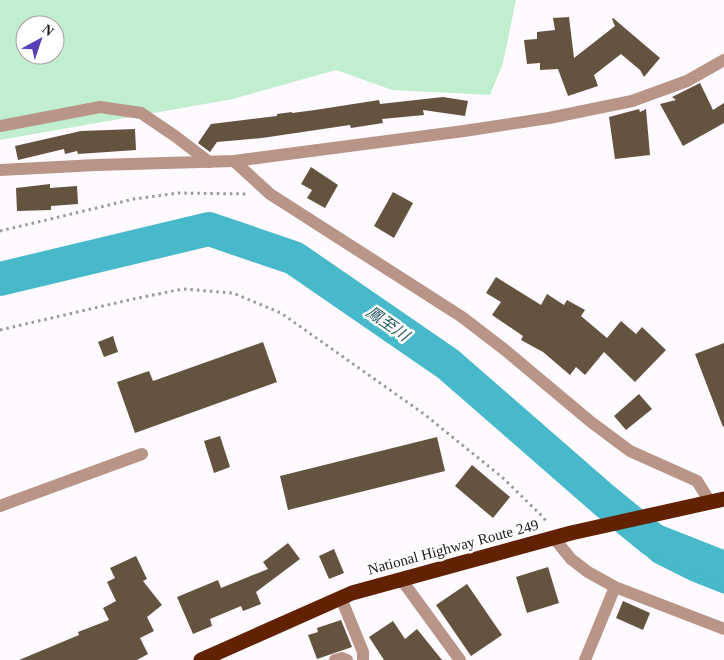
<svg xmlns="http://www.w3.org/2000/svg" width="724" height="660" viewBox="0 0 724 660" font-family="'Times New Roman','Noto Sans JP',serif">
<rect width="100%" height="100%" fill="#fefaff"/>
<path fill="#c0eece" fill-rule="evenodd" d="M0,0H516L503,63L490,95L392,90L336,70L233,99L0,140ZM25,25H55V55H25Z"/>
<polygon fill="#47b9ca" points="673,536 724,560 724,594 691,581 653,562 631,542"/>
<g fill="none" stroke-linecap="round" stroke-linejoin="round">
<polyline stroke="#47b9ca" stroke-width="34" points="0,279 209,229 294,258 448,364 604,500 653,540 724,568"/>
</g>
<g fill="#64533f">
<polygon points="569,17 574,58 615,26 612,19 613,18 660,58 644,77 640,70 621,54 594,75 598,86 568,96 558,69 540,70 540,63 527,64 524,40 537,39 537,32 555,30 553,18"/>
<polygon points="700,83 713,110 724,103 724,123 683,146 660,104 676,100 672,97"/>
<polygon points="443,97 468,101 465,116 423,110 424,115 382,119 383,123 351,128 350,125 262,138 217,142 210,152 198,143 211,124 277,116 277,114 292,112 292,113 315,110 379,100 380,104"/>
<polygon points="639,109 640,112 646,109 650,155 615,159 609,117"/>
<polygon points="135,129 136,150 78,154 77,151 65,154 64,149 18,160 15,146 81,131"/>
<polygon points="311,167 338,185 325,208 307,198 312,190 301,184"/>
<polygon points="50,184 50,188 77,186 78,204 51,206 51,210 17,211 16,188"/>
<polygon points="393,192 413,203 394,238 374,226"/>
<polygon points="496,277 541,305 547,294 564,305 567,300 585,310 581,316 607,338 621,321 636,334 642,327 666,350 635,382 604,352 585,375 576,367 570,375 543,352 521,340 523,336 492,315 501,302 486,293"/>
<polygon points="113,336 118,352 104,357 98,342"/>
<polygon points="263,342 277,382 135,433 117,382 149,371 153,381"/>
<polygon points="724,343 724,426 723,427 695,354"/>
<polygon points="639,394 652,409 626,430 614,416"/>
<polygon points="220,436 230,467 214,473 204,441"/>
<polygon points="437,437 445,471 288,510 280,476"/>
<polygon points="472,465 510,497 493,518 455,486"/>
<polygon points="288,543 300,559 256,592 261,604 243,611 241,606 210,619 212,626 193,634 177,597 218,580 221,588 268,569 263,562"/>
<polygon points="334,549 344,573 329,579 319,556"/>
<polygon points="136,556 147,579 143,581 162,605 147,617 154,631 140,638 148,654 137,660 19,660 79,635 78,632 109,620 103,608 116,601 107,582 115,578 110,568"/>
<polygon points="548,567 559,603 527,613 516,577"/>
<polygon points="467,584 502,635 471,656 436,605"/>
<polygon points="623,601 650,613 643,630 616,618"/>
<polygon points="341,620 352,647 317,659 308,635 318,632 317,628"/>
<polygon points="393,621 405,639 417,629 442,660 384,660 369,637"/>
</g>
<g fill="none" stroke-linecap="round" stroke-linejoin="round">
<g stroke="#9e989e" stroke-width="3" stroke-dasharray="2.5 4" stroke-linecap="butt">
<polyline points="0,231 134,199 178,193 248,194"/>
<polyline points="0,330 133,299 183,289 233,293 281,313 424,414 503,478 544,518 547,523"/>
</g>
<g stroke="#b89587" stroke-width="12">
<polyline points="0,126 100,107 141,113 175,136 209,162"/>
<polyline points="234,161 270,194 462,317 505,350 591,422 630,451 697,481 710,502"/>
<polyline points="0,170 96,165 234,161 464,131 549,118 632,101 687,81 724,60"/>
<polyline points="0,506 142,454"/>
<polyline points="554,538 571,559 588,572 615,587 724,629"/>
<polyline points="401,579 460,660"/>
<polyline points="341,598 363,652 363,660"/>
<polyline points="335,660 342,658 347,660"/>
<polyline points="585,660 615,587"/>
</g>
<polyline stroke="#622100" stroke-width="15" points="201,660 352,593 571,533 724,499"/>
</g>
<g text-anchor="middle" stroke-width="5" stroke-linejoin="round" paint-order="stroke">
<g font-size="15" fill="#211921" stroke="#fff">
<text transform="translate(453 547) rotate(-15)" y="5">National Highway Route 249</text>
</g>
<g font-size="16" font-style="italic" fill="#2c5c64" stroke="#fff">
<text transform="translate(388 323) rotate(35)" y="6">鳳至川</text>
</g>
</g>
<g transform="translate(40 40) rotate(40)"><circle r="24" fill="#ffffff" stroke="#a6a3a6"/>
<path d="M0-4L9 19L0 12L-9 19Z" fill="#573fb7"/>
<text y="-8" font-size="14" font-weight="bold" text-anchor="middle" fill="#211921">N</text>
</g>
</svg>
